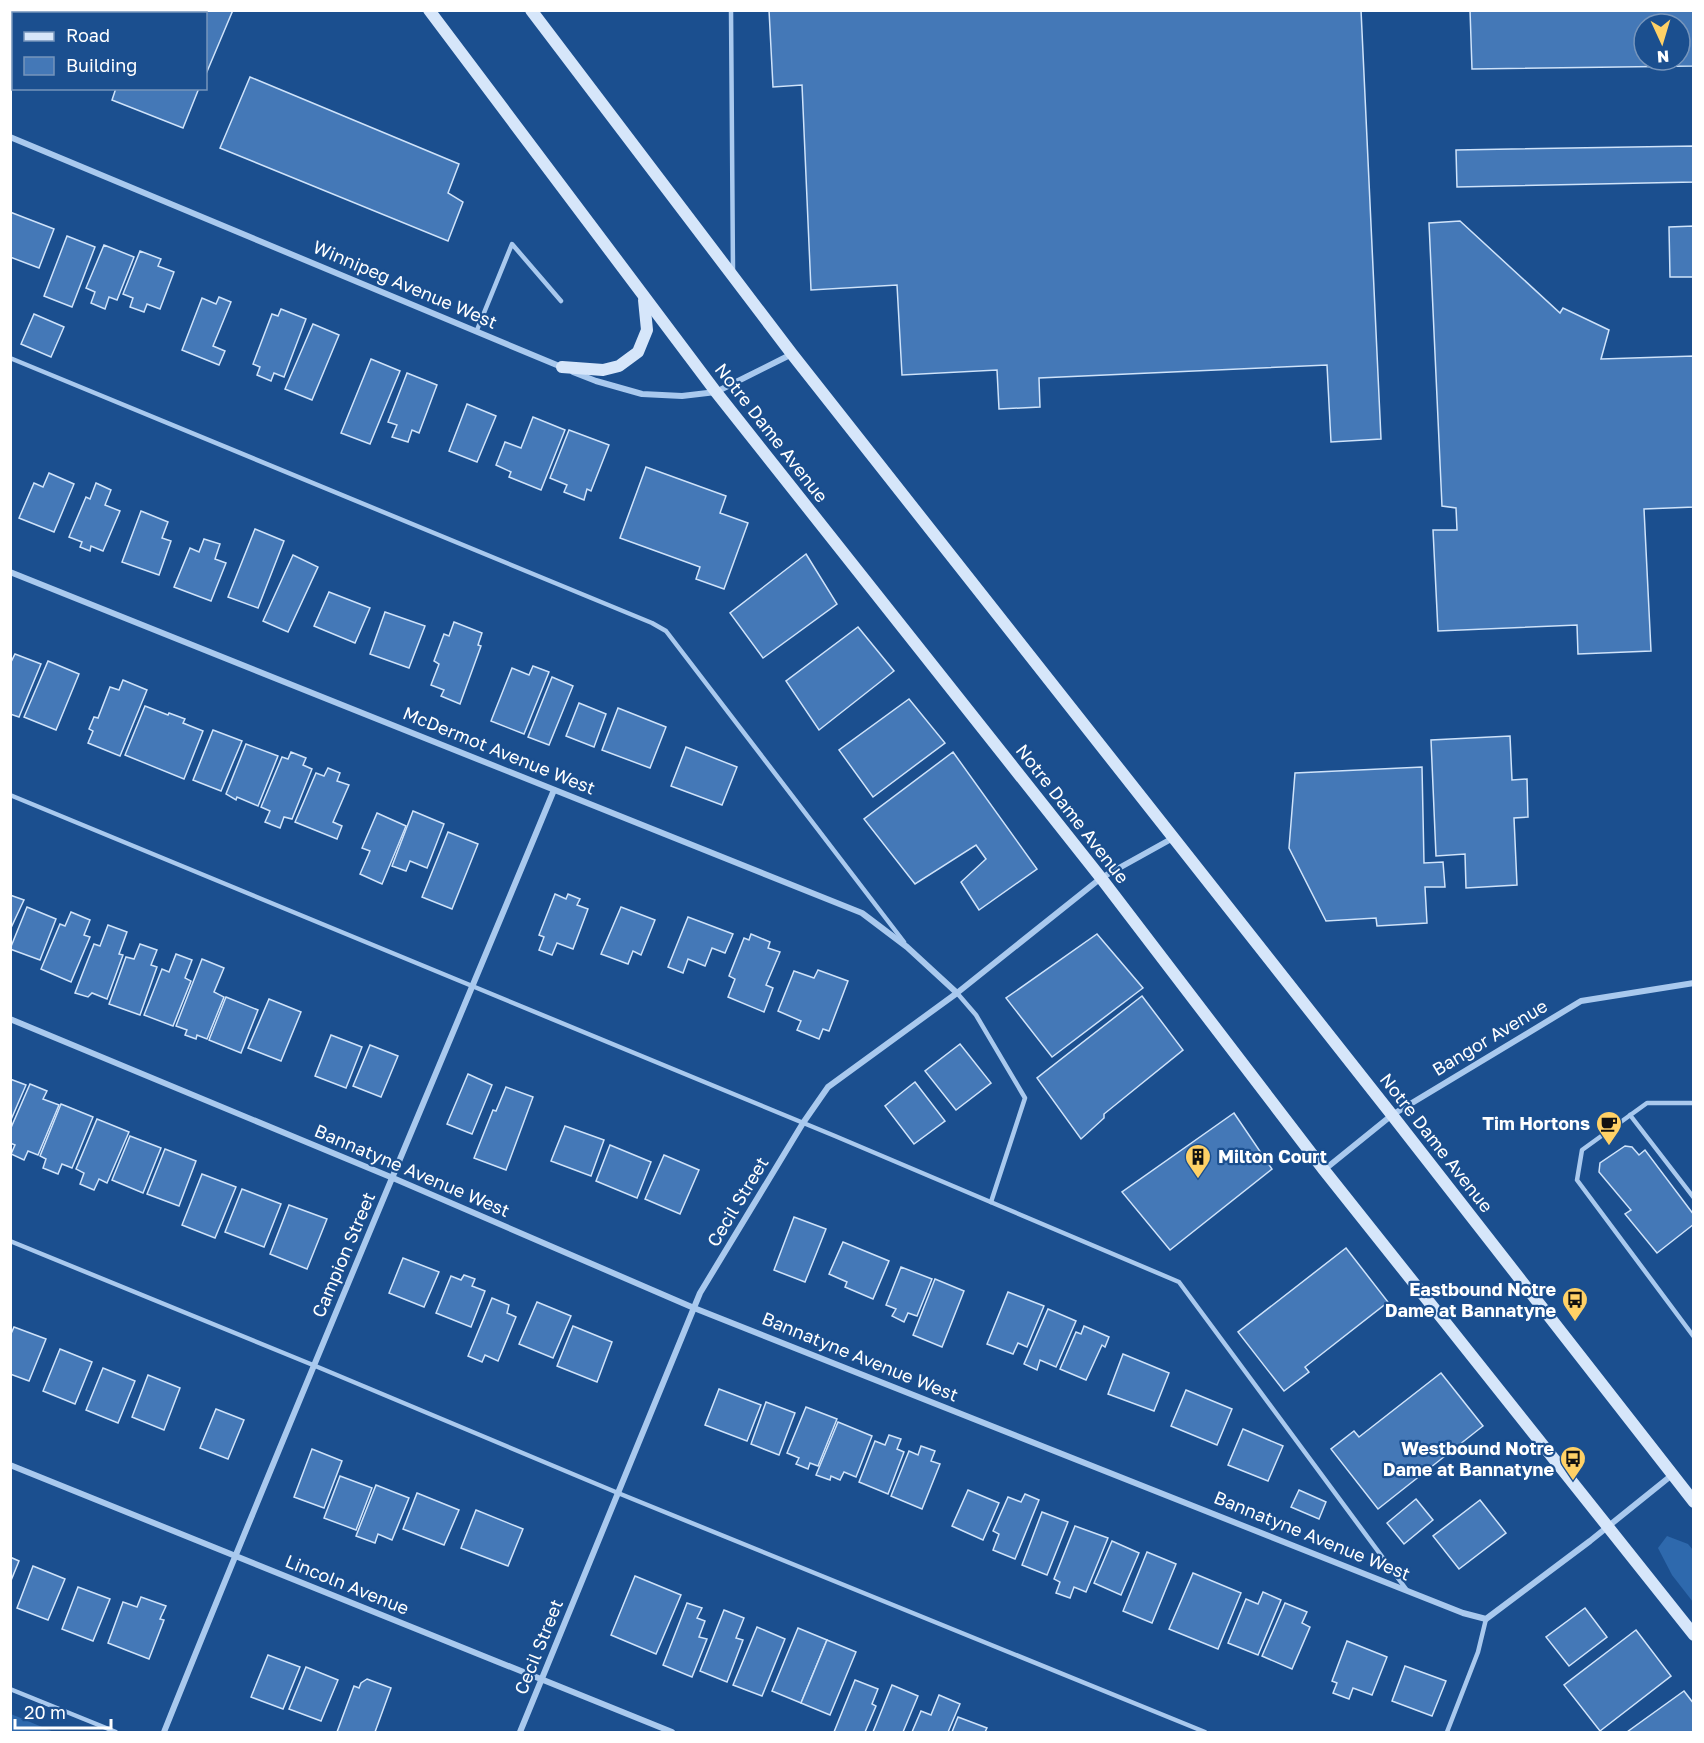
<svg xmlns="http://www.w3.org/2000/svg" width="1704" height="1743" viewBox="0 0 1704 1743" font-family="'Golos Text',sans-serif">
<rect width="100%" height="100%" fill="#1b4f8f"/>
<g fill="#2e69ad">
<polygon points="1667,1536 1688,1544 1693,1550 1693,1602 1672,1575 1658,1548"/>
<polygon points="10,1714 11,1714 54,1732 11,1732"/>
</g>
<g fill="#4478b7" stroke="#cfe3fa" stroke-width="1.5" fill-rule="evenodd">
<polygon points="149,10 233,10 206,74 206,14 147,14"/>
<polygon points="769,10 1361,10 1381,439 1331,442 1327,365 1039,378 1040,407 999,409 997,370 902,375 897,285 811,290 802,85 773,87"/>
<path d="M1470,10H1694V66L1472,69ZM1644,24H1680V60H1644Z"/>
<polygon points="250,77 459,164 448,193 463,202 448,241 220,148"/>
<polygon points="116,88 199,88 183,128 112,100"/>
<polygon points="1694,146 1694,182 1457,187 1456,150"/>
<polygon points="10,212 54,229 39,268 10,257"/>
<polygon points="1460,221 1560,313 1563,308 1609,330 1601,359 1694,356 1694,507 1644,509 1651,651 1578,654 1577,625 1438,631 1433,530 1457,530 1456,508 1442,506 1429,223"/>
<polygon points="1694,226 1694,277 1670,277 1669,227"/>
<polygon points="67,236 95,247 72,307 44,296"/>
<polygon points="104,245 134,257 117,300 109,297 105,309 91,303 95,292 86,288"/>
<polygon points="140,251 161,259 158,266 174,272 160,309 147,304 144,312 130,307 133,298 123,294"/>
<polygon points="219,297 231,302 213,346 225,351 219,365 182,350 202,298 216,304"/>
<polygon points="281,309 306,319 284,377 274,373 271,381 257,375 260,367 253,364 272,314 278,316"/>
<polygon points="34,314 64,327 51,357 21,344"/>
<polygon points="313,324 339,335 312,400 285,389"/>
<polygon points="371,359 400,371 370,444 341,433"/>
<polygon points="407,373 437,385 419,433 412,430 408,442 392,437 397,425 388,422"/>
<polygon points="467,404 496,416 477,462 449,451"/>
<polygon points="533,417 565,430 541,490 509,477 511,472 496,465 505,442 521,448"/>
<polygon points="569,430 609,445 591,491 587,489 584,500 564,492 567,485 550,478"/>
<polygon points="646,467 726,496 720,513 748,523 724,589 696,579 700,567 620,538"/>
<polygon points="49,473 74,484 54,532 19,518 34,483 43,487"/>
<polygon points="96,483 111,490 105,505 120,511 103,551 91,546 90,551 80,547 82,542 69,537 86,497 90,499"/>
<polygon points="141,511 168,522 162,538 171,541 159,575 122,562"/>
<polygon points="255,529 284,541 258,608 228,597"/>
<polygon points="204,539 220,544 215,559 226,563 211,601 174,587 190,548 199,552"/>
<polygon points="806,554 837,604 763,658 730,613"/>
<polygon points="293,555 318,567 288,632 263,621"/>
<polygon points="329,592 370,608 355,643 314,626"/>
<polygon points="385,612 425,626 409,668 370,654"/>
<polygon points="454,622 482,633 478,645 481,646 460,704 441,696 444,690 431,685 439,664 434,661 444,634 449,636"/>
<polygon points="858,627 894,671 819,730 786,681"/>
<polygon points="15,654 41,664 19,717 10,714 10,664"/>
<polygon points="48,661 79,674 56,730 24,717"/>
<polygon points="533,666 549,672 524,734 491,721 512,668 529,675"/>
<polygon points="552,677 573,686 549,745 528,737"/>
<polygon points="123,680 147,690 120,756 88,743 93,731 89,729 94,717 98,718 110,687 119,690"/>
<polygon points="909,699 945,743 873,797 839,750"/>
<polygon points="579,703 606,714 594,747 566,736"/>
<polygon points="145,706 168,715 169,713 185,719 183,723 203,731 184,779 125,755"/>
<polygon points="618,708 666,727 650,768 602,750"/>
<polygon points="213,730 242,741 221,791 193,780"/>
<polygon points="1510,736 1512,780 1527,779 1528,817 1514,818 1517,885 1466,888 1465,854 1436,856 1431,740"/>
<polygon points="246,744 278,756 258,806 237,797 236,800 226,794"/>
<polygon points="686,747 737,767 722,805 671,786"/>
<polygon points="291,752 306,758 303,765 312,769 292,819 284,817 280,828 265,822 270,811 261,807 282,757 288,759"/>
<polygon points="953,752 1037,869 979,910 961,882 986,859 976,845 915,884 864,819"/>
<polygon points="1422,767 1424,863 1443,862 1445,887 1425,887 1427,923 1377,926 1376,918 1326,921 1289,848 1295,773"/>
<polygon points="328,768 340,773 337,781 349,785 333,822 342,826 337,839 295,822 316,773 324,776"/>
<polygon points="413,811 444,824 427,868 410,861 406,871 392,866"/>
<polygon points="377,813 406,826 382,884 360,874 370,851 362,848"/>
<polygon points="448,832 478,844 452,909 422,897"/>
<polygon points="555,894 566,899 568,894 580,899 577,905 588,909 573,949 557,943 552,955 539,950 544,937 539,935"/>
<polygon points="10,895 24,900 10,930"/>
<polygon points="27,907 56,919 40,960 10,949"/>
<polygon points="621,907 655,920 641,955 633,951 628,964 601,954"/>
<polygon points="71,912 90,920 84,935 90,937 71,982 41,969 60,924 65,926"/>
<polygon points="688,917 733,934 725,953 712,948 705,966 688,959 683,973 668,967"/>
<polygon points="108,925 127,932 119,954 123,955 107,999 92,993 88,997 75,993 94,944 100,946"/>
<polygon points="751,934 770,942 768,948 780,952 766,985 773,988 764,1012 728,997 735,979 729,976 744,938 749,940"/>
<polygon points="1097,934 1143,988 1052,1057 1006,998"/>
<polygon points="140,944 157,950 151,965 157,967 140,1015 109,1004 126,957 134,959"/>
<polygon points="176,954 192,960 185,978 191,981 173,1026 144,1015 162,969 169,972"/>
<polygon points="202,959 224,968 214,992 224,997 207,1039 197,1035 196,1039 185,1035 187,1030 176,1026"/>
<polygon points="818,970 848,981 829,1031 823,1029 819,1039 797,1030 801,1021 778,1011 794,971 814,978"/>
<polygon points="1142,996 1183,1050 1104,1114 1104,1118 1081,1139 1037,1078"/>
<polygon points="226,997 258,1010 241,1053 209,1040"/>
<polygon points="269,999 301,1012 281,1061 248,1048"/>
<polygon points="331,1035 362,1047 346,1088 315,1076"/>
<polygon points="960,1044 991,1083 956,1110 925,1071"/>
<polygon points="370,1045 398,1056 381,1097 353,1086"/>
<polygon points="468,1074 492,1085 472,1134 447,1124"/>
<polygon points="10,1079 26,1085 10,1122"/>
<polygon points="915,1082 945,1121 914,1144 885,1106"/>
<polygon points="30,1084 47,1091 43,1099 59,1105 38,1155 28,1151 24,1160 11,1154 15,1145 10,1143 10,1130"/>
<polygon points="506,1087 533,1097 506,1170 474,1158 493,1110 496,1111"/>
<polygon points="61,1104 93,1117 72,1168 62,1164 58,1174 43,1168 46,1159 40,1156"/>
<polygon points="1234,1113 1272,1169 1170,1250 1122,1192"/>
<polygon points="97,1119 129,1132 107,1183 99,1179 94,1190 80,1184 84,1173 76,1169"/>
<polygon points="565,1126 604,1140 591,1176 551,1161"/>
<polygon points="130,1136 161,1148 143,1193 112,1180"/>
<polygon points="610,1145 651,1162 637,1198 596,1181"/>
<polygon points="1625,1146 1632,1147 1639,1155 1645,1150 1694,1215 1694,1224 1657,1253 1625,1214 1631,1210 1599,1172 1600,1163"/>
<polygon points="165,1149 196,1161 179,1206 147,1194"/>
<polygon points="664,1155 699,1170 680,1214 645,1199"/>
<polygon points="202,1174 236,1187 215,1238 182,1225"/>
<polygon points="242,1189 281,1204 264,1247 225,1232"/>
<polygon points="289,1205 327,1219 307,1269 270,1254"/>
<polygon points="794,1217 826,1229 805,1282 774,1270"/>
<polygon points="843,1242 889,1261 873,1299 845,1287 847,1282 829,1274"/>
<polygon points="1346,1248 1388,1302 1305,1367 1309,1372 1284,1391 1238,1332"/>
<polygon points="403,1258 439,1272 424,1307 389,1293"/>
<polygon points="901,1267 932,1279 917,1316 908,1313 904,1322 892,1316 896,1309 886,1305"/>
<polygon points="464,1275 475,1279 472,1286 485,1291 471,1327 436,1313 451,1276 461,1280"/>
<polygon points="935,1279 964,1291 942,1347 913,1335"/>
<polygon points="1008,1292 1044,1306 1027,1347 1018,1343 1013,1354 987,1344"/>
<polygon points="492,1298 509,1305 507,1313 516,1317 498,1361 485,1355 482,1362 468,1356"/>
<polygon points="537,1302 571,1316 553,1358 519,1344"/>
<polygon points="1048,1309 1076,1321 1056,1367 1040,1360 1037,1370 1024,1364"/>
<polygon points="573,1326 612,1342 597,1382 557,1366"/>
<polygon points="1084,1326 1109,1337 1105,1347 1102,1345 1086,1380 1060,1369 1076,1332 1081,1334"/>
<polygon points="14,1327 46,1339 29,1381 10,1374 10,1336"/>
<polygon points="60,1349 92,1362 75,1404 43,1391"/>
<polygon points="1123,1354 1169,1373 1154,1411 1108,1394"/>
<polygon points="103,1368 135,1381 118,1423 86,1410"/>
<polygon points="1441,1373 1483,1426 1378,1509 1331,1449 1354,1431 1359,1437"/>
<polygon points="148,1375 180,1388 164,1430 132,1417"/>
<polygon points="719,1389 761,1405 747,1441 705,1425"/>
<polygon points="1186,1390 1232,1409 1217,1445 1171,1426"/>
<polygon points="766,1402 795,1413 779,1455 751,1444"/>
<polygon points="806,1407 837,1419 818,1466 810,1463 808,1469 796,1464 799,1458 787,1453"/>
<polygon points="216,1409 244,1420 228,1459 200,1448"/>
<polygon points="838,1422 872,1436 856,1477 844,1472 840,1480 831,1476 830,1480 816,1475"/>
<polygon points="1243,1429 1283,1446 1268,1481 1228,1465"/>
<polygon points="889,1435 901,1439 897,1449 904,1452 888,1494 859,1482 875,1441 885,1445"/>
<polygon points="921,1446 935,1451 931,1461 940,1464 922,1509 891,1496 909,1451 918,1455"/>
<polygon points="312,1449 342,1461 324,1508 294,1497"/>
<polygon points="340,1476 372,1488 356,1530 324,1518"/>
<polygon points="376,1485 409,1498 392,1540 378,1534 375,1543 356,1536"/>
<polygon points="968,1490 999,1503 983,1540 952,1526"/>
<polygon points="1299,1490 1326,1502 1319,1519 1291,1507"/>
<polygon points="417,1493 459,1510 444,1545 403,1529"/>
<polygon points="1025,1494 1039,1500 1015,1559 993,1550 999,1534 993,1531 1008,1497 1021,1502"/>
<polygon points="1416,1499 1433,1520 1404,1544 1387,1523"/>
<polygon points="1480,1500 1506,1533 1459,1569 1433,1536"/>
<polygon points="476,1510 523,1529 508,1566 461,1548"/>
<polygon points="1042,1512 1068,1522 1047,1575 1022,1565"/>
<polygon points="1075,1526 1108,1538 1086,1592 1074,1587 1070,1598 1056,1593 1060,1582 1054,1579"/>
<polygon points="1112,1541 1139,1553 1121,1595 1094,1583"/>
<polygon points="1147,1552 1176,1564 1152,1623 1123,1611"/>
<polygon points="10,1557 19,1561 10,1583"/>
<polygon points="33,1566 65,1579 48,1620 17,1608"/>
<polygon points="1193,1573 1241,1593 1218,1649 1169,1629"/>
<polygon points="635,1576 681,1595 656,1654 611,1635"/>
<polygon points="78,1587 110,1599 93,1641 62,1629"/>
<polygon points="1263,1592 1281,1600 1258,1655 1228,1643 1246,1599 1258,1604"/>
<polygon points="141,1597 166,1606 160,1619 164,1620 149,1659 108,1643 123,1602 137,1607"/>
<polygon points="687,1603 702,1608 697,1618 705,1621 699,1637 707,1639 692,1677 663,1665"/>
<polygon points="1285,1603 1307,1612 1302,1623 1310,1627 1292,1669 1262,1656"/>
<polygon points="1585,1608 1607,1637 1569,1666 1546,1637"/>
<polygon points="724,1610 744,1618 736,1638 743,1640 727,1682 700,1671"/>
<polygon points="757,1627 785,1639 762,1696 733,1685"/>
<polygon points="798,1628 827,1640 801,1703 772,1691"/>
<polygon points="1636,1630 1671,1676 1600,1731 1564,1685"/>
<polygon points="827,1640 856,1652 830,1715 801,1703"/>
<polygon points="1347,1641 1387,1657 1372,1695 1353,1688 1349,1699 1333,1693 1337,1683 1332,1681"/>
<polygon points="268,1655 300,1667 283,1709 251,1697"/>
<polygon points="1405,1666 1446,1681 1432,1716 1392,1701"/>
<polygon points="306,1667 338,1680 321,1721 289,1709"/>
<polygon points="367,1679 391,1688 375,1732 337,1732 354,1686 359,1688 361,1683"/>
<polygon points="855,1680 878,1689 872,1704 876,1706 865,1732 834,1732"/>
<polygon points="892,1685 918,1696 903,1732 873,1732"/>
<polygon points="1684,1691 1694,1704 1694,1732 1627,1732"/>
<polygon points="939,1695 960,1704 948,1732 912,1732 921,1711 931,1715"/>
<polygon points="958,1717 987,1728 985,1732 952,1732"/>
</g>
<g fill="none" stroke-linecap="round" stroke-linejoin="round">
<g stroke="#a9c9ee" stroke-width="4.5">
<polyline points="731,10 733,271"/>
<polyline points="477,330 512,244 561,301"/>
<polyline points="10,358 652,623 666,631 904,942"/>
<polyline points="10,795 835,1136 1179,1282 1406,1589"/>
<polyline points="957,993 976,1015 1025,1098 991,1202"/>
<polyline points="1694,1103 1647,1103 1582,1150 1577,1180 1694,1337"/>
<polyline points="1630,1115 1694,1198"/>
<polyline points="10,1241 313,1365 618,1493 1205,1732"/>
<polyline points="10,1689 116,1732"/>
<polyline points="1447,1732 1478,1652 1486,1619"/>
</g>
<g stroke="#a9c9ee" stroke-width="6">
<polyline points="10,137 564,368"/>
<polyline points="573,372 596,381 642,394 682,396 716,392 792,354"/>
<polyline points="10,572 862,913 907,947 957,993"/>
<polyline points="10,1019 393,1178 694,1308 1463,1613 1486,1619 1590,1541 1672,1475"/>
<polyline points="1324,1170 1392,1115 1581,1001 1694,983"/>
<polyline points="10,1465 672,1732"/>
<path d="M164,1732C290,1417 424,1104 554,790"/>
<polyline points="520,1732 700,1293 803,1123 828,1087 957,993 1101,878 1173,838"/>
</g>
<g stroke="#d6e6fa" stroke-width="12">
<polyline points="429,10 716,392 1101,878 1324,1170 1694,1635"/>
<polyline points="531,10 792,354 1392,1115 1694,1502"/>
<polyline points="562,367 603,370 619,366 638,352 647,330 644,300"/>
</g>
</g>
<defs>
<symbol id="cafe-pin" viewBox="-11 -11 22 30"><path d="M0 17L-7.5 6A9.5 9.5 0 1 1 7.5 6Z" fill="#ffd166" stroke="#1b4f8f"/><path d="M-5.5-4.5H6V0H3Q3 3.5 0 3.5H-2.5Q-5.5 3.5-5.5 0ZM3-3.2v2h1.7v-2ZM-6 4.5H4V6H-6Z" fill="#111"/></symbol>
<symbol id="building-pin" viewBox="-11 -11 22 30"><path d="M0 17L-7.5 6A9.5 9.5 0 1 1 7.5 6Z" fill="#ffd166" stroke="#1b4f8f"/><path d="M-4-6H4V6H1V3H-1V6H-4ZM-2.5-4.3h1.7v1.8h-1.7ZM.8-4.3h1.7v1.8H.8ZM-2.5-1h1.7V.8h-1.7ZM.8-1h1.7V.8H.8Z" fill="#111"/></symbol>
<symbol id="bus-pin" viewBox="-11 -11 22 30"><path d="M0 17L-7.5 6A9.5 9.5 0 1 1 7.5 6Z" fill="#ffd166" stroke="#1b4f8f"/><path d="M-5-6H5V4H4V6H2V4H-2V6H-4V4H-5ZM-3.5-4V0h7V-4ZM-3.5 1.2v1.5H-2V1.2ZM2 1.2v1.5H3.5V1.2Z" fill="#111"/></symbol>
</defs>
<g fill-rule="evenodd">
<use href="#cafe-pin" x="1594" y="1109" width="30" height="40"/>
<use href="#building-pin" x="1183" y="1142" width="30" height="40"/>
<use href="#bus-pin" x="1560" y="1285" width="30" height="40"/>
<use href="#bus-pin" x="1558" y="1444" width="30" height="40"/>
</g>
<g text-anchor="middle" stroke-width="4.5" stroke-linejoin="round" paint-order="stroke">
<g font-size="18" fill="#fff" stroke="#1b4f8f">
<text transform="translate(405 285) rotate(23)" y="6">Winnipeg Avenue West</text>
<text transform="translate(771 433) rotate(52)" y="6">Notre Dame Avenue</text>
<text transform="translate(499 751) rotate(22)" y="6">McDermot Avenue West</text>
<text transform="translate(1072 814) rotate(52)" y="6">Notre Dame Avenue</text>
<text transform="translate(1490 1038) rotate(-31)" y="6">Bangor Avenue</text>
<text transform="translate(1436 1143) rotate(52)" y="6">Notre Dame Avenue</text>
<text transform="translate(412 1171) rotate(23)" y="6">Bannatyne Avenue West</text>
<text transform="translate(738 1202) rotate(-59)" y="6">Cecil Street</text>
<text transform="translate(344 1255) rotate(-67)" y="6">Campion Street</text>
<text transform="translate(860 1357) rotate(22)" y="6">Bannatyne Avenue West</text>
<text transform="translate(1312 1536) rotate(22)" y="6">Bannatyne Avenue West</text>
<text transform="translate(347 1585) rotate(22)" y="6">Lincoln Avenue</text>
<text transform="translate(539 1647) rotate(-68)" y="6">Cecil Street</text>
</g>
<g font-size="18" font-weight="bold" fill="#fff" stroke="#1b4f8f" text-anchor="end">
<text x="1590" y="1130">Tim Hortons</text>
<text x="1218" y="1163" text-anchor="start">Milton Court</text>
<text x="1556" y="1296">Eastbound Notre<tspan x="1556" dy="21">Dame at Bannatyne</tspan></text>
<text x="1554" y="1455">Westbound Notre<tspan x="1554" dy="21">Dame at Bannatyne</tspan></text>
</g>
</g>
<rect width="1704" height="1743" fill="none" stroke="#ffffff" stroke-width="24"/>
<rect x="12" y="12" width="195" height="78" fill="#1b4f8f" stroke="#7695bc" stroke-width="1.5"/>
<rect x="24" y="32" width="30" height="9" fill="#d6e6fa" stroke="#7695bc" stroke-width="1.5"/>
<text x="66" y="42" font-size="18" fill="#ffffff">Road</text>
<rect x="24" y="57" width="30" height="18" fill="#4478b7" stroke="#7695bc" stroke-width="1.5"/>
<text x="66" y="72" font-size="18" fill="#ffffff">Building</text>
<g transform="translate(1662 42) rotate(176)"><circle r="28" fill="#1b4f8f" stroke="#7695bc" stroke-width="1.5"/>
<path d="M0-4.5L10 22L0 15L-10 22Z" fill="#ffd166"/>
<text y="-9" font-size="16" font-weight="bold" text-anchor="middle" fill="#ffffff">N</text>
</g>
<path d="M15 1719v9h96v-9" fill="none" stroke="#ffffff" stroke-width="3"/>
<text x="24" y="1719" font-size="18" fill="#ffffff" stroke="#1b4f8f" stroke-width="4.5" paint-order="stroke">20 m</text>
</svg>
